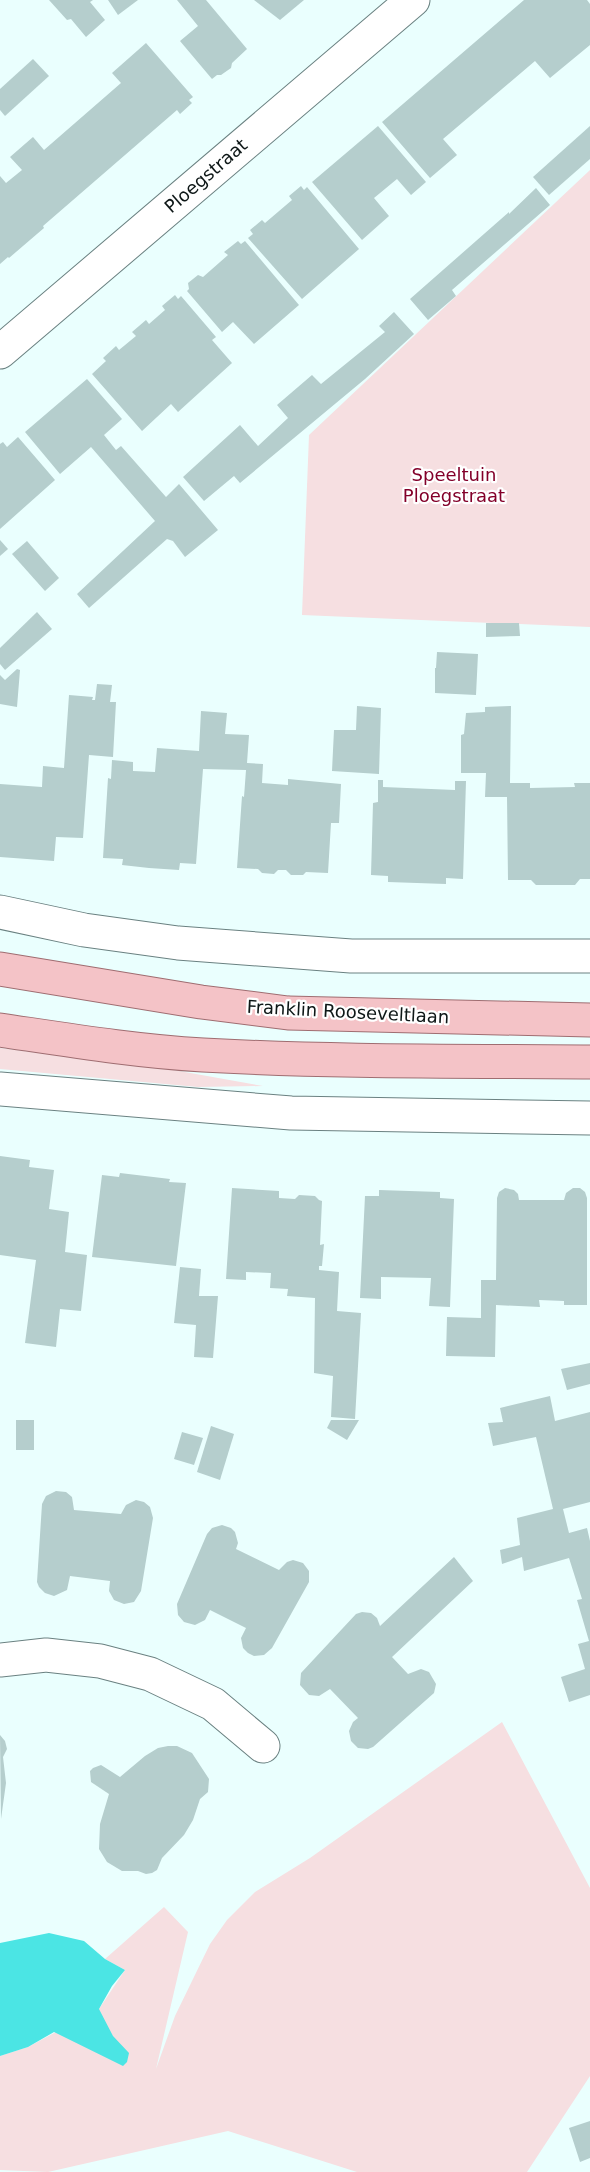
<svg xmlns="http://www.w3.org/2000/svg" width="590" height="2172" viewBox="0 0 590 2172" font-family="'DejaVu Sans',sans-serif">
<rect width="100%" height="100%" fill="#eafffe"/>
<g fill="#f6dfe1">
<polygon points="590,170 590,627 302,615 309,435"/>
<polygon points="0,1048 168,1069 263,1086 198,1087 0,1069"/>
<polygon points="502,1722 590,1888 590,2076 527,2172 357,2172 228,2131 48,2172 0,2170 0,2056 28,2047 99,2009 125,1970 105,1959 164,1907 188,1932 156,2069 175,2016 210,1944 227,1920 255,1892 310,1858"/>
</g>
<polygon fill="#4be5e4" points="49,1933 84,1941 105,1959 125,1970 112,1986 99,2009 113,2036 129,2053 127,2062 123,2066 54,2032 28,2047 0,2056 0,1943"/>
<g fill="#b5cecd">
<polygon points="49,0 93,0 90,2 105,20 86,37 71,19 67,20"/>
<polygon points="108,0 138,0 118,15"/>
<polygon points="177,0 206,0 247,49 232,63 231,68 221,75 217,75 212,79 180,41 198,26"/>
<polygon points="254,0 304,0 280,20"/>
<polygon points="524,0 587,0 590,4 590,45 550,78 535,61 443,139 457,155 430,178 382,122"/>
<polygon points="146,43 193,97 189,100 192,103 180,114 177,110 43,226 44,228 9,258 8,257 0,264 0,176 6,183 22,170 10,157 33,137 44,150 121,83 112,73"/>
<polygon points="33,59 49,76 5,116 0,110 0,89"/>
<polygon points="378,126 426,182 411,195 397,179 374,198 389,216 362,240 312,182"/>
<polygon points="590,126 590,159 549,195 533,177"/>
<polygon points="301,186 304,190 307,187 359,249 302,299 248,238 253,234 250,230 262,220 265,223 292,200 289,196"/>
<polygon points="536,188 550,205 452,290 456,296 428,320 410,299 509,212 509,214"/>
<polygon points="238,241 241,244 245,241 299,305 254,344 233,322 222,332 187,291 189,289 188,283 198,275 203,277 228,255 224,252"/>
<polygon points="175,295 178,299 181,296 216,337 212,340 232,363 178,412 171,404 142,431 92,374 106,361 103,358 116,346 119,350 136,336 132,332 146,320 149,324 165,310 162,306"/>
<polygon points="394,312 414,334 365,379 240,483 234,476 204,501 183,477 240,425 258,446 288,418 277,405 312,375 321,384 385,332 379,326"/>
<polygon points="87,379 122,419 104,435 116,450 121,446 166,497 179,484 218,530 185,557 173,541 167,539 89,608 77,594 155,521 91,447 60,474 25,432"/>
<polygon points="18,437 55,480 0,529 0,444 3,442 7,447"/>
<polygon points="0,540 8,549 0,556"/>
<polygon points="27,541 59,578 45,591 12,554"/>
<polygon points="37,612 52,629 5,670 0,664 0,648"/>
<polygon points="486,623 519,623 520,636 486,637"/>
<polygon points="437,652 478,654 476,695 435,693 435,668 436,668"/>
<polygon points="17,669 20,670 17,707 0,704 0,675 5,680"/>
<polygon points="97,684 112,685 110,702 116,702 113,757 89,755 83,838 56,837 54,861 0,857 0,784 42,787 43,766 64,768 69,695 93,697 92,700 95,700"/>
<polygon points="357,706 381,708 379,774 332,771 334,730 356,730"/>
<polygon points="511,706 510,783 530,783 530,788 575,787 574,783 590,783 590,879 580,879 575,885 536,885 531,880 508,880 507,797 485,797 486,773 461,773 461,735 464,734 466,713 485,712 485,707"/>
<polygon points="201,711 227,713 225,734 249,735 247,763 263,764 262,783 288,785 288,779 341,784 339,823 331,823 328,873 306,872 303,875 291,875 286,870 278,870 274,874 262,873 258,869 237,868 242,796 244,797 246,770 203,769 196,864 180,863 179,870 149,868 122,865 123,859 103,858 108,778 111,779 112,760 133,762 133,771 155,772 157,748 199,751"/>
<polygon points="378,780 383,780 383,787 455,790 455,781 466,781 463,879 446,878 446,884 388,882 388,876 371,875 373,803 378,802"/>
<polygon points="0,1156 30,1160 29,1167 54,1170 49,1209 69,1212 65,1252 87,1255 81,1311 60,1309 56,1347 25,1343 36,1260 0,1255"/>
<polygon points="120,1173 170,1179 169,1182 186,1183 176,1266 92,1257 102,1175 119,1177"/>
<polygon points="232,1188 279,1191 279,1198 295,1199 299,1195 315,1196 319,1200 322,1201 320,1245 324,1244 322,1266 319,1266 319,1270 339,1272 337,1311 361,1313 355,1419 331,1417 333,1376 314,1373 315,1298 287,1296 288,1289 270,1288 271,1273 246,1272 246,1280 226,1279"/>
<polygon points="505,1188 514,1190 518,1194 519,1200 564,1200 566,1193 573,1188 580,1188 585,1192 587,1198 587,1305 564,1305 564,1301 539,1300 540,1307 496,1305 495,1357 446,1356 447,1317 481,1318 481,1280 496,1280 497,1198 499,1192"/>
<polygon points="379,1190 440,1192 440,1198 454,1199 450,1307 429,1306 431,1278 381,1277 381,1299 360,1298 365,1196 379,1196"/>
<polygon points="180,1267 201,1269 199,1296 218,1296 213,1358 194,1357 196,1325 174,1323"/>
<polygon points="590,1363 590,1384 567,1390 561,1369"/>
<polygon points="550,1396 555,1421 590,1412 590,1502 563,1509 569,1533 587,1528 590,1541 590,1695 569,1702 561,1677 585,1669 578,1644 589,1641 577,1600 582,1599 569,1558 524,1571 522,1557 502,1564 500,1550 520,1545 517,1518 553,1509 536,1437 493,1446 488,1423 503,1422 500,1408"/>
<rect x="16" y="1420" width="18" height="30"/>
<polygon points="331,1420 359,1420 347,1440 327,1428"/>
<polygon points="211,1426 234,1434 220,1480 197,1472"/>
<polygon points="182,1432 203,1438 194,1465 174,1459"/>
<polygon points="56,1491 66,1492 72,1497 74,1510 121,1514 126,1505 136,1500 144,1502 150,1507 153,1518 141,1591 134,1602 124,1604 114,1600 109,1591 110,1581 70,1576 67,1590 54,1596 45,1593 39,1587 37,1582 42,1504 46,1496"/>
<polygon points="222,1525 231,1528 235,1532 238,1543 236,1549 279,1570 287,1562 293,1560 303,1563 309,1571 309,1582 272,1648 264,1655 254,1656 248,1653 243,1648 241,1638 246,1628 210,1610 205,1620 195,1625 184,1622 178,1615 177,1604 207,1534 212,1528"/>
<polygon points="454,1557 473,1581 392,1657 408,1674 421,1669 429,1672 436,1684 434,1693 373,1747 368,1749 358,1748 351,1741 349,1731 353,1722 358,1718 330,1689 319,1696 309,1695 300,1685 301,1673 356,1614 362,1612 371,1613 377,1618 380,1626"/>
<polygon points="0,1735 5,1741 7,1749 3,1757 6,1783 1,1819"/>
<polygon points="168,1746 177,1746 192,1753 209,1779 208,1792 200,1799 193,1820 184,1835 162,1858 157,1870 152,1873 146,1874 138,1871 122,1871 107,1862 99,1849 100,1824 109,1794 91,1782 90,1771 93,1768 101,1765 120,1777 145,1756 158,1748"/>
<polygon points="590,2121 590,2158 580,2162 569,2128"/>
</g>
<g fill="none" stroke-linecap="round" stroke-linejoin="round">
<defs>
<g id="street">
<polyline points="0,352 413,0"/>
<polyline points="0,912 84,930 178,943 351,956 590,956"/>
<polyline points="0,1089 291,1113 590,1118"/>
<polyline points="0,1660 46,1655 100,1661 150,1674 213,1704 263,1746"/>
</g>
<g id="primary">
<polyline points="0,969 201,1002 288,1013 590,1020"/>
<path d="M0,1030C68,1040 135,1051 203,1055C332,1062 461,1061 590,1062"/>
</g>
</defs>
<use href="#street" stroke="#6a8181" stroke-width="35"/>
<use href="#primary" stroke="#9f6d71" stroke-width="35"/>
<use href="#street" stroke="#fff" stroke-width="33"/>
<use href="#primary" stroke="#f4c3c7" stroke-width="33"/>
</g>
<g text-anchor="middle" stroke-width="4.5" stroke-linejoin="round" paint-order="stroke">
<g font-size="18" fill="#0e1717" stroke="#fff">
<text transform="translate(206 176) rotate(-41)" y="6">Ploegstraat</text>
<text transform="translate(348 1012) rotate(3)" y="6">Franklin Rooseveltlaan</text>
</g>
<g font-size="18" fill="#83002a" stroke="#fff">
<text x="454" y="481">Speeltuin<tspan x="454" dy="21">Ploegstraat</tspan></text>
</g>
</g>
</svg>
